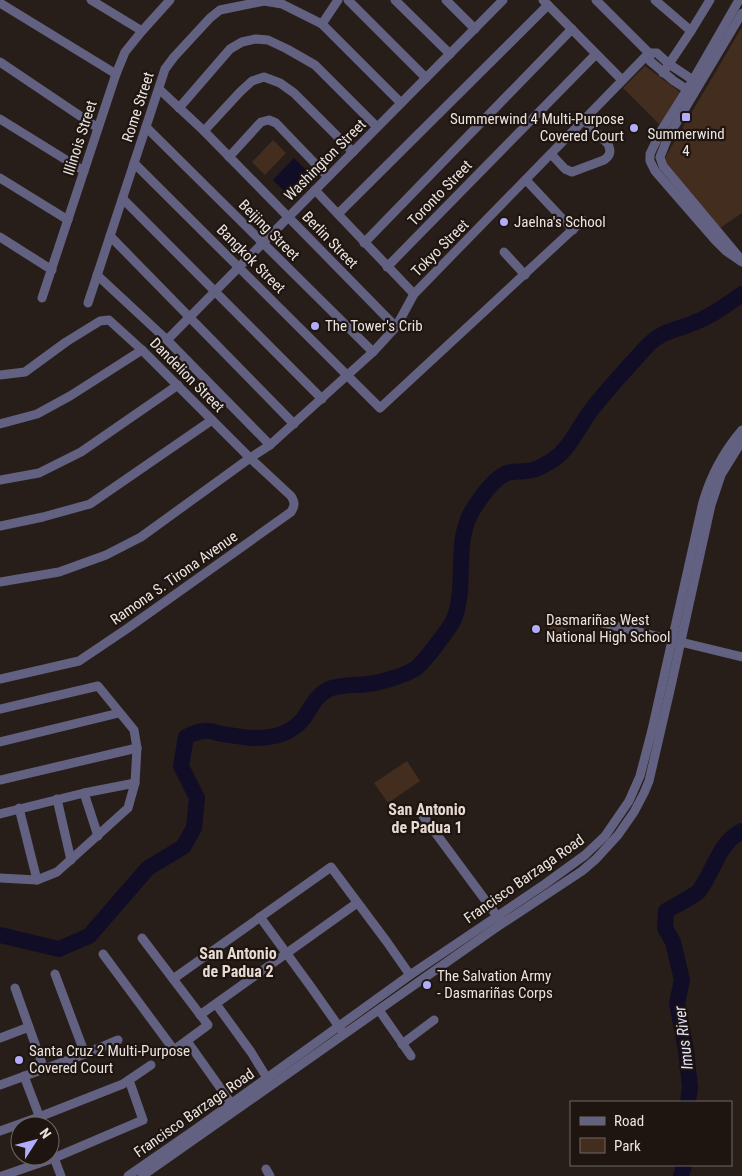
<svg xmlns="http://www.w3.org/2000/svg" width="742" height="1176" viewBox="0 0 742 1176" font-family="'Roboto Condensed',sans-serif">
<rect width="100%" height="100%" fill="#271e19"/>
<g fill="#432d1f">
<polygon points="742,27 742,213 720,228 667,164 666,160 666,156"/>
<polygon points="645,66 680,92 660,125 623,88"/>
<polygon points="273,140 286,153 265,175 252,162"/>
<polygon points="550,624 567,628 563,644 546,640"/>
<polygon points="407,761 420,781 388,803 374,783"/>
</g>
<polygon fill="#110d27" points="294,158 307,171 286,193 273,180"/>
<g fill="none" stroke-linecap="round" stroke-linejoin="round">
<g stroke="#110d27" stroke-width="16">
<path d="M0,935L59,949L89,936L148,868L183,847L194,828L197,798L181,766L186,737C191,735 198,731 204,731C210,730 217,733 222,734C240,737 257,740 275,736C285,734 297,727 303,719C311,708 315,697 327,690C339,684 355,686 368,684C380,683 405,675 415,669C424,662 430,653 437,644C443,636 450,628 454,619C468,584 452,541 474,508C481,497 494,478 507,473C513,471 519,472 526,471C535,471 545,465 553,460C571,447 579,426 592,409C610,386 630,365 649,344C663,331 675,330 691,324C711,317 725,306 742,294"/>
<path d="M688,1102L690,1087L686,1050L677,1003L682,980L673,942L665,928L666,911C674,906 693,897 699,891C714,871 719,842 742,831"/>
<polyline points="681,1176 684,1165"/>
</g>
<g stroke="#636181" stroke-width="9">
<polyline points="91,0 142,31"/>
<polyline points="348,0 426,78"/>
<polyline points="395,0 450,54"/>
<polyline points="446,0 475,29"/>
<polyline points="543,0 622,80"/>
<polyline points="596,0 649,53 650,61 674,81 691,92"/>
<polyline points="655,0 691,31"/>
<polyline points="739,0 693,80 661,131 650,154 650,161 655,171 715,240 726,251 742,262"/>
<polyline points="0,3 116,74"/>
<polyline points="322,24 338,0"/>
<polyline points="649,53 657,53 669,64 696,82"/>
<polyline points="0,62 98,128"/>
<polyline points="663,73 691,31 710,0"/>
<polyline points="159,89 204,131 396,327"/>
<polyline points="179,108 230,49 242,42 256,39 268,40 287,49 315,65 377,127"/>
<polyline points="0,119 84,171"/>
<polyline points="146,127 373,352"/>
<polyline points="204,131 240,92 252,81 264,77 280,83 294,93 353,152"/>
<path d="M551,154L565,169L572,172L604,160C611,155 611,151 608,144L584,120"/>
<polyline points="229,157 261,122 269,120 276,123 328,177"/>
<polyline points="134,163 380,408 583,220"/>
<polyline points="0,178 68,220"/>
<polyline points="526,180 573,230"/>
<polyline points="315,190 414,294"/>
<polyline points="123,199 322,399"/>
<polyline points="338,214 548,5"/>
<polyline points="110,236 294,424"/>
<polyline points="0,237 52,270"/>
<polyline points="364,243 572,29"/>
<polyline points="504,252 525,275"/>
<polyline points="739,257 663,166 660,157 668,137 742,13"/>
<polyline points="387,267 596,54"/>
<polyline points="97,275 167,340 270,445"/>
<polyline points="42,298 116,74 125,52 142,31 170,0"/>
<polyline points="88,303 165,69 174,57 210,18 220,10 264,1 282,4 322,24 401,103"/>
<polyline points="167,340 503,0"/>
<path d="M0,375L25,372L66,342L100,321L109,320L142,350L250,458L291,496C295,502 295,506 291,512L128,628L79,661L0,679"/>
<polyline points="0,424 37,414 70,396 142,350"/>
<polyline points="0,480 39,473 81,452 178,385"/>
<polyline points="0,526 43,517 90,504 212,420"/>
<polyline points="0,582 59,572 106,555 141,537 250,458 270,445 373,352 396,327 414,294 649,53"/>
<polyline points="598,622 742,657"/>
<polyline points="0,709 98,686 134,730 137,748 135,783 128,808 57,872 37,880 0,878"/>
<polyline points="0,742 119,713"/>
<polyline points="0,780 137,748"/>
<polyline points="84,793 98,836"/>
<polyline points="57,799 71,860"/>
<polyline points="19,808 37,880"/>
<polyline points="0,814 84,793 135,783"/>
<polyline points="423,816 500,920"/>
<polyline points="260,917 311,987 342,1031"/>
<polyline points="103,954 174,1050 208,1025 142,938"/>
<polyline points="55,974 85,1054"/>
<polyline points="173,979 331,867 387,942 410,975"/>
<polyline points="15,988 44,1069"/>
<polyline points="216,1004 251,1052 267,1078"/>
<polyline points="379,1010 411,1056"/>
<polyline points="200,1015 357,903"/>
<polyline points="0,1038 29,1027"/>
<polyline points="187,1041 231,1103"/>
<polyline points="402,1044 434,1020"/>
<polyline points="24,1076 43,1126"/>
<polyline points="0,1085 85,1054 118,1040"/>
<polyline points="0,1131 39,1117 123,1084 151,1065"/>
<polyline points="50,1147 61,1176"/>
<polyline points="266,1169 270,1176"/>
<polyline points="2,1176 54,1158 143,1120 129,1080"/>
<path d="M128,1176L196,1129L410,975L545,884L585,855L605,836L629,801L640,776L652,730L703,502C711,475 724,451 742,430"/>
<polyline points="142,1176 494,929 582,871 596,859 618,835 634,812 644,793 649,781 671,686 711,505 721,475 742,441"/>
</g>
</g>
<g fill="#b2adf9" stroke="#1e1510" stroke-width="2">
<rect x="681" y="112" width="10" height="10" rx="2.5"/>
<circle cx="634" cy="128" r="5"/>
<circle cx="504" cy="222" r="5"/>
<circle cx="315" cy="326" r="5"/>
<circle cx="536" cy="629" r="5"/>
<circle cx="427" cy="985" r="5"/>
<circle cx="19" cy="1060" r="5"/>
</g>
<g text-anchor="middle" stroke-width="4.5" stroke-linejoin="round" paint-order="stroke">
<g font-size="15" fill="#eae3e0" stroke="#1e1510">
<text transform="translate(138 107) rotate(-72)" y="5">Rome Street</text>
<text transform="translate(80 138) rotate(-72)" y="5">Illinois Street</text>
<text transform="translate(325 160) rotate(-45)" y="5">Washington Street</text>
<text transform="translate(440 193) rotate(-46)" y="5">Toronto Street</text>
<text transform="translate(269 230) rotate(45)" y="5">Beijing Street</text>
<text transform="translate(330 240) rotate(46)" y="5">Berlin Street</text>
<text transform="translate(440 248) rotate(-45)" y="5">Tokyo Street</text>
<text transform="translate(251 259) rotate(45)" y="5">Bangkok Street</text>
<text transform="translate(187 375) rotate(45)" y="5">Dandelion Street</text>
<text transform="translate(174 578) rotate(-35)" y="5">Ramona S. Tirona Avenue</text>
<text transform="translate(524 879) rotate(-35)" y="5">Francisco Barzaga Road</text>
<text transform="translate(194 1113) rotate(-35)" y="5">Francisco Barzaga Road</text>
</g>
<g font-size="15" fill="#eae3e0" stroke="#1e1510" text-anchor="start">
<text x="624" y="124" text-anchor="end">Summerwind 4 Multi-Purpose<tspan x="624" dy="17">Covered Court</tspan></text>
<text x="686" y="139" text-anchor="middle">Summerwind<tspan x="686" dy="17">4</tspan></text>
<text x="514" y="227">Jaelna's School</text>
<text x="325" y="331">The Tower's Crib</text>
<text x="546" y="625">Dasmariñas West<tspan x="546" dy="17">National High School</tspan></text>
<text x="437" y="981">The Salvation Army<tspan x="437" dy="17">- Dasmariñas Corps</tspan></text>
<text x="29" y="1056">Santa Cruz 2 Multi-Purpose<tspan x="29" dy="17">Covered Court</tspan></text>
</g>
<g font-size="16" font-weight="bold" fill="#e7dad3" stroke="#1e1510">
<text x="427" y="815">San Antonio<tspan x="427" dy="18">de Padua 1</tspan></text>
<text x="238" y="959">San Antonio<tspan x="238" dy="18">de Padua 2</tspan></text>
</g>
<g font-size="16" font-style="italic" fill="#e2e2fa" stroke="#1e1510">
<text transform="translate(683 1038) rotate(-97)" y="6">Imus River</text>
</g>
</g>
<rect x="570" y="1101" width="162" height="65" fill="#1e1510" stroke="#706763"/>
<rect x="580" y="1117" width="25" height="8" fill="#636181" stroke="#706763"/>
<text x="614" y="1126" font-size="15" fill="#eae3e0">Road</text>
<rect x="580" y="1138" width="25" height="15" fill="#432d1f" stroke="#706763"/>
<text x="614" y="1151" font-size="15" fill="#eae3e0">Park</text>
<g transform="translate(35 1141) rotate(54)"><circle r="24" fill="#1e1510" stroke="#706763"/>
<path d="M0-4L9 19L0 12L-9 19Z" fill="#b2adf9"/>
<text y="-8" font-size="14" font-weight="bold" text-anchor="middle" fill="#eae3e0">N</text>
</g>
</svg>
